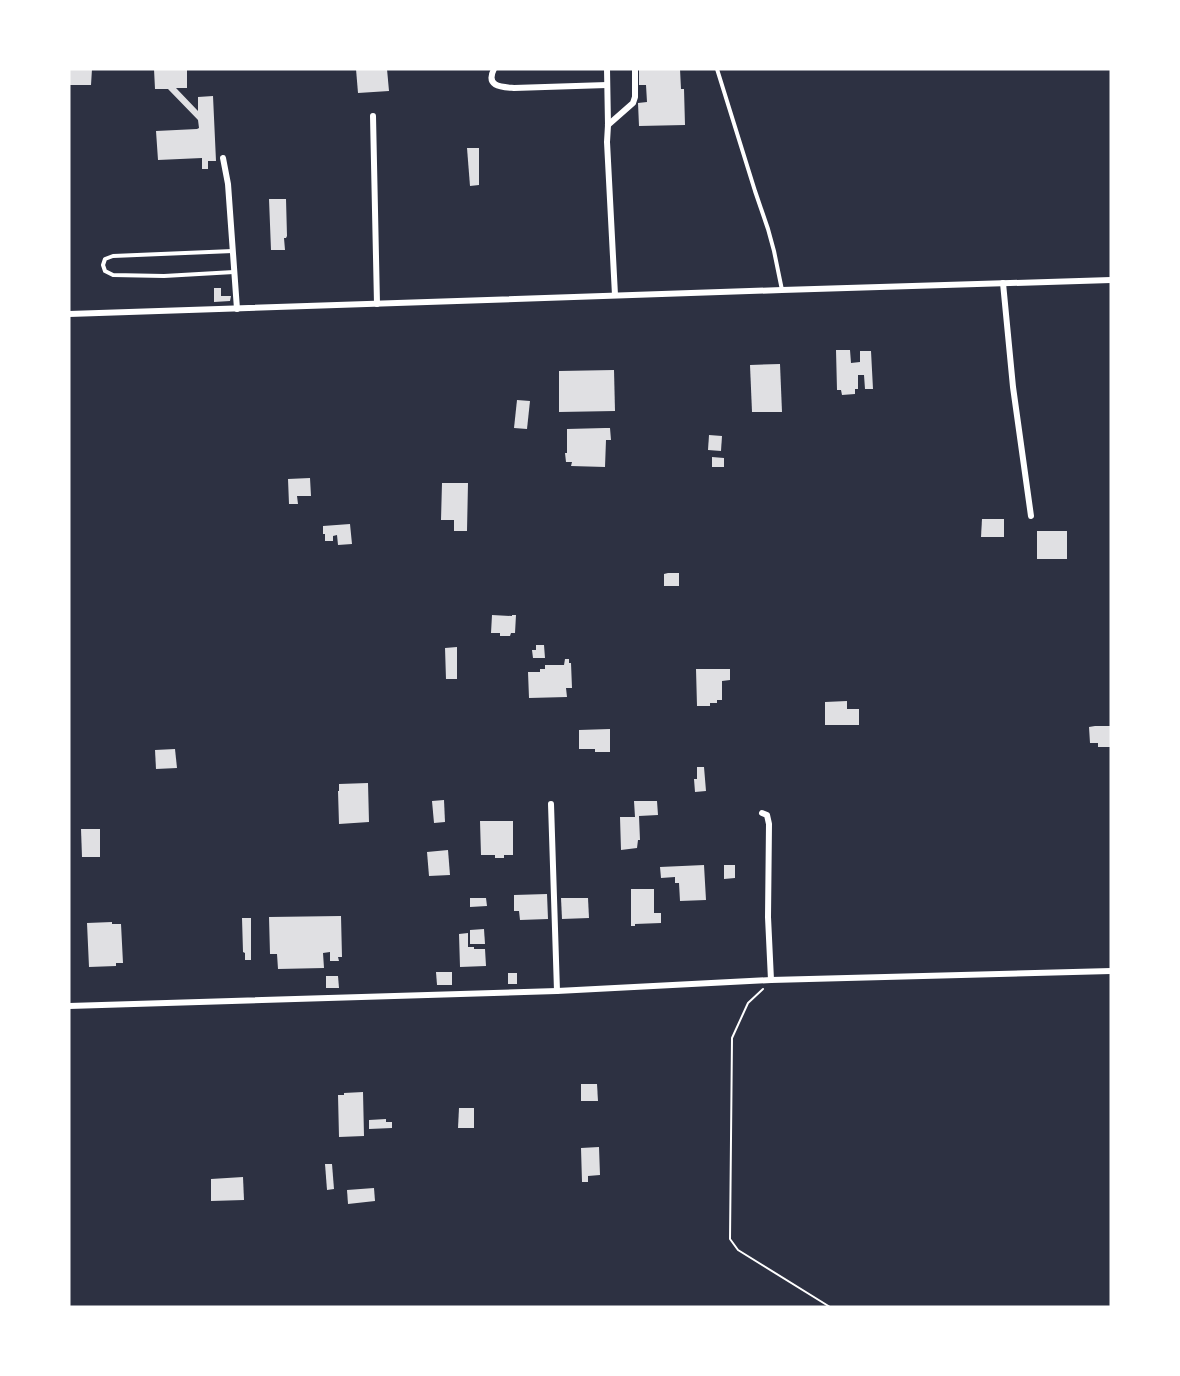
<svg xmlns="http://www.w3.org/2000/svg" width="1180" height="1376" viewBox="0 0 1180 1376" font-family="Jost,sans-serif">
<rect width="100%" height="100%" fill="#2d3142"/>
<g fill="#e0e0e3">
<polygon points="69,69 92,69 91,85 69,85"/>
<polygon points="154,69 187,69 187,88 176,88 198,111 198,97 213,96 216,161 208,161 208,169 202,169 202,158 158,160 156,131 197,129 199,128 198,120 168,89 155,89"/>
<polygon points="356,69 387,69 389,91 358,93"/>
<polygon points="639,69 680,69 681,89 684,89 685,125 639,126 638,103 647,102 646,85 639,85"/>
<polygon points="467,148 479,148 479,185 470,186"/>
<polygon points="269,199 286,199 287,236 286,238 284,238 285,250 271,250"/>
<polygon points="214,288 221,288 221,296 231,296 230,301 214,302"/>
<polygon points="836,350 850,350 851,363 860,362 860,351 871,351 873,389 865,389 864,375 858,375 858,389 855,389 855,394 842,395 841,390 837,390"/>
<polygon points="780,364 782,412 752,412 750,365"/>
<polygon points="614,370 615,411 559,412 559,371"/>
<polygon points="517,400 530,401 527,429 514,428"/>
<polygon points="605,428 610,428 611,440 606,440 605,467 571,466 572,462 566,462 565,453 567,453 567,429"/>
<polygon points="709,435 722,436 721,451 708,450"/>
<polygon points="712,457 724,458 724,467 712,467"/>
<polygon points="310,478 311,496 297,496 298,504 289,504 288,479"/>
<polygon points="442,483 468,483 467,531 454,531 454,520 441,520"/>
<polygon points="982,519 1004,519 1004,537 981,537"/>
<polygon points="350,524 352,544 338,545 337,535 333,536 333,541 325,541 325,534 323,534 323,526"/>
<rect x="1037" y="531" width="30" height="28"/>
<polygon points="668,573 679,573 679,586 664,586 664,574 668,573 669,577"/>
<polygon points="492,615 512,616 512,615 516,615 515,633 511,633 510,636 500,636 500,633 491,633"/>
<polygon points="536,645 544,645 545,658 533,658 532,650 536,650"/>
<polygon points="457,647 457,679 446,679 445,648"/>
<polygon points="565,659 569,659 569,663 571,663 572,688 566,688 567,697 529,698 528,672 540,672 540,669 545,669 545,665 564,665"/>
<polygon points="696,669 730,669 730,680 722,681 722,700 717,700 717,703 710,703 710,706 697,706"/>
<polygon points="847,701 847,709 859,709 859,725 825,725 825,702"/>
<polygon points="1095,726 1111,726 1111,747 1098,747 1098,743 1090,743 1089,727"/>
<polygon points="610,729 610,752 595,752 595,749 579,749 579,730"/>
<polygon points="175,749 177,768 156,769 155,750"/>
<polygon points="697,767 704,767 706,791 695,792 694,779 697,779"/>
<polygon points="368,783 369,822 339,824 338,791 339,791 339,784"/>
<polygon points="444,800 445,822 434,823 432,801"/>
<polygon points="634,801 657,801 658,815 639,816 640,840 638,840 637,848 621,850 620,817 635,817"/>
<polygon points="480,821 513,821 513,855 504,855 504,858 495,858 495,855 481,855"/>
<polygon points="81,829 100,829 100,857 82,857"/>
<polygon points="448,850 450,875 429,876 427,852"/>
<polygon points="704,865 706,900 680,901 679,883 675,883 675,877 661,878 660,867"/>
<polygon points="724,865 735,865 735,878 724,879"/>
<polygon points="631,889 654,889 654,913 661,913 661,923 635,924 635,926 631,926"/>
<polygon points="547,894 548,919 520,920 519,911 514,911 514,895"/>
<polygon points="470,898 486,898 487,906 470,907"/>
<polygon points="561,898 588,898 589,918 562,919"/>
<polygon points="341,916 342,957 338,957 339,961 330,961 330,952 323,953 324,968 278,969 277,954 270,954 269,917"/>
<polygon points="242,918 251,918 251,960 245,960 245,953 243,952"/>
<polygon points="112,922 112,924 121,924 123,963 116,963 116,966 89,967 87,923"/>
<polygon points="484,929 485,944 470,944 470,930"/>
<polygon points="468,933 468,947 474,947 474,949 485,949 486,966 460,967 459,934"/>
<polygon points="436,972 452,972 452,985 437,985"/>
<rect x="508" y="973" width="9" height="11"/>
<polygon points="326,976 338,976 339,988 326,988"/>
<polygon points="581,1084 597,1084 598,1101 581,1101"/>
<polygon points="363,1092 364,1136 339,1137 338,1095 344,1095 344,1093"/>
<polygon points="459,1108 474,1108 474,1128 458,1128"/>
<polygon points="386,1119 386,1122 392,1122 392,1128 369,1129 369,1120"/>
<polygon points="599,1147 600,1175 588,1176 588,1182 582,1182 581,1148"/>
<polygon points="325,1164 332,1164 334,1189 327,1190"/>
<polygon points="243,1177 244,1200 211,1201 211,1179"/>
<polygon points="374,1188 375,1201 348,1204 347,1190"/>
</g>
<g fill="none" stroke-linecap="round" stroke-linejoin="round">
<polyline stroke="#fff" stroke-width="2" points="763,989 748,1003 732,1038 730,1239 738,1250 830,1307"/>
<g stroke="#fff" stroke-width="4">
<polyline points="717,69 755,191 768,229 774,251 782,290"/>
<polyline points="233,251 113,256 105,259 103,265 105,271 113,275 164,276 234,272"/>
</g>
<g stroke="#fff" stroke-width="6">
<path d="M494,69C485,87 502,87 514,88L607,85"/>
<polyline points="607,69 608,125 607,142 615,295"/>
<polyline points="373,116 377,304"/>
<polyline points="608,125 633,103 635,97 635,69"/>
<polyline points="223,158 228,184 237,309"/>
<polyline points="1003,283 1013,387 1031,516"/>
<polyline points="69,314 782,290 1111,280"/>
<polyline points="551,804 557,991"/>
<polyline points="762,813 767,815 769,824 768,917 771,980"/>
<polyline points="69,1006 557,991 771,980 1111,971"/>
</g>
</g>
<rect width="1180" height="1376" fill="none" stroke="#ffffff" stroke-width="141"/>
</svg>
